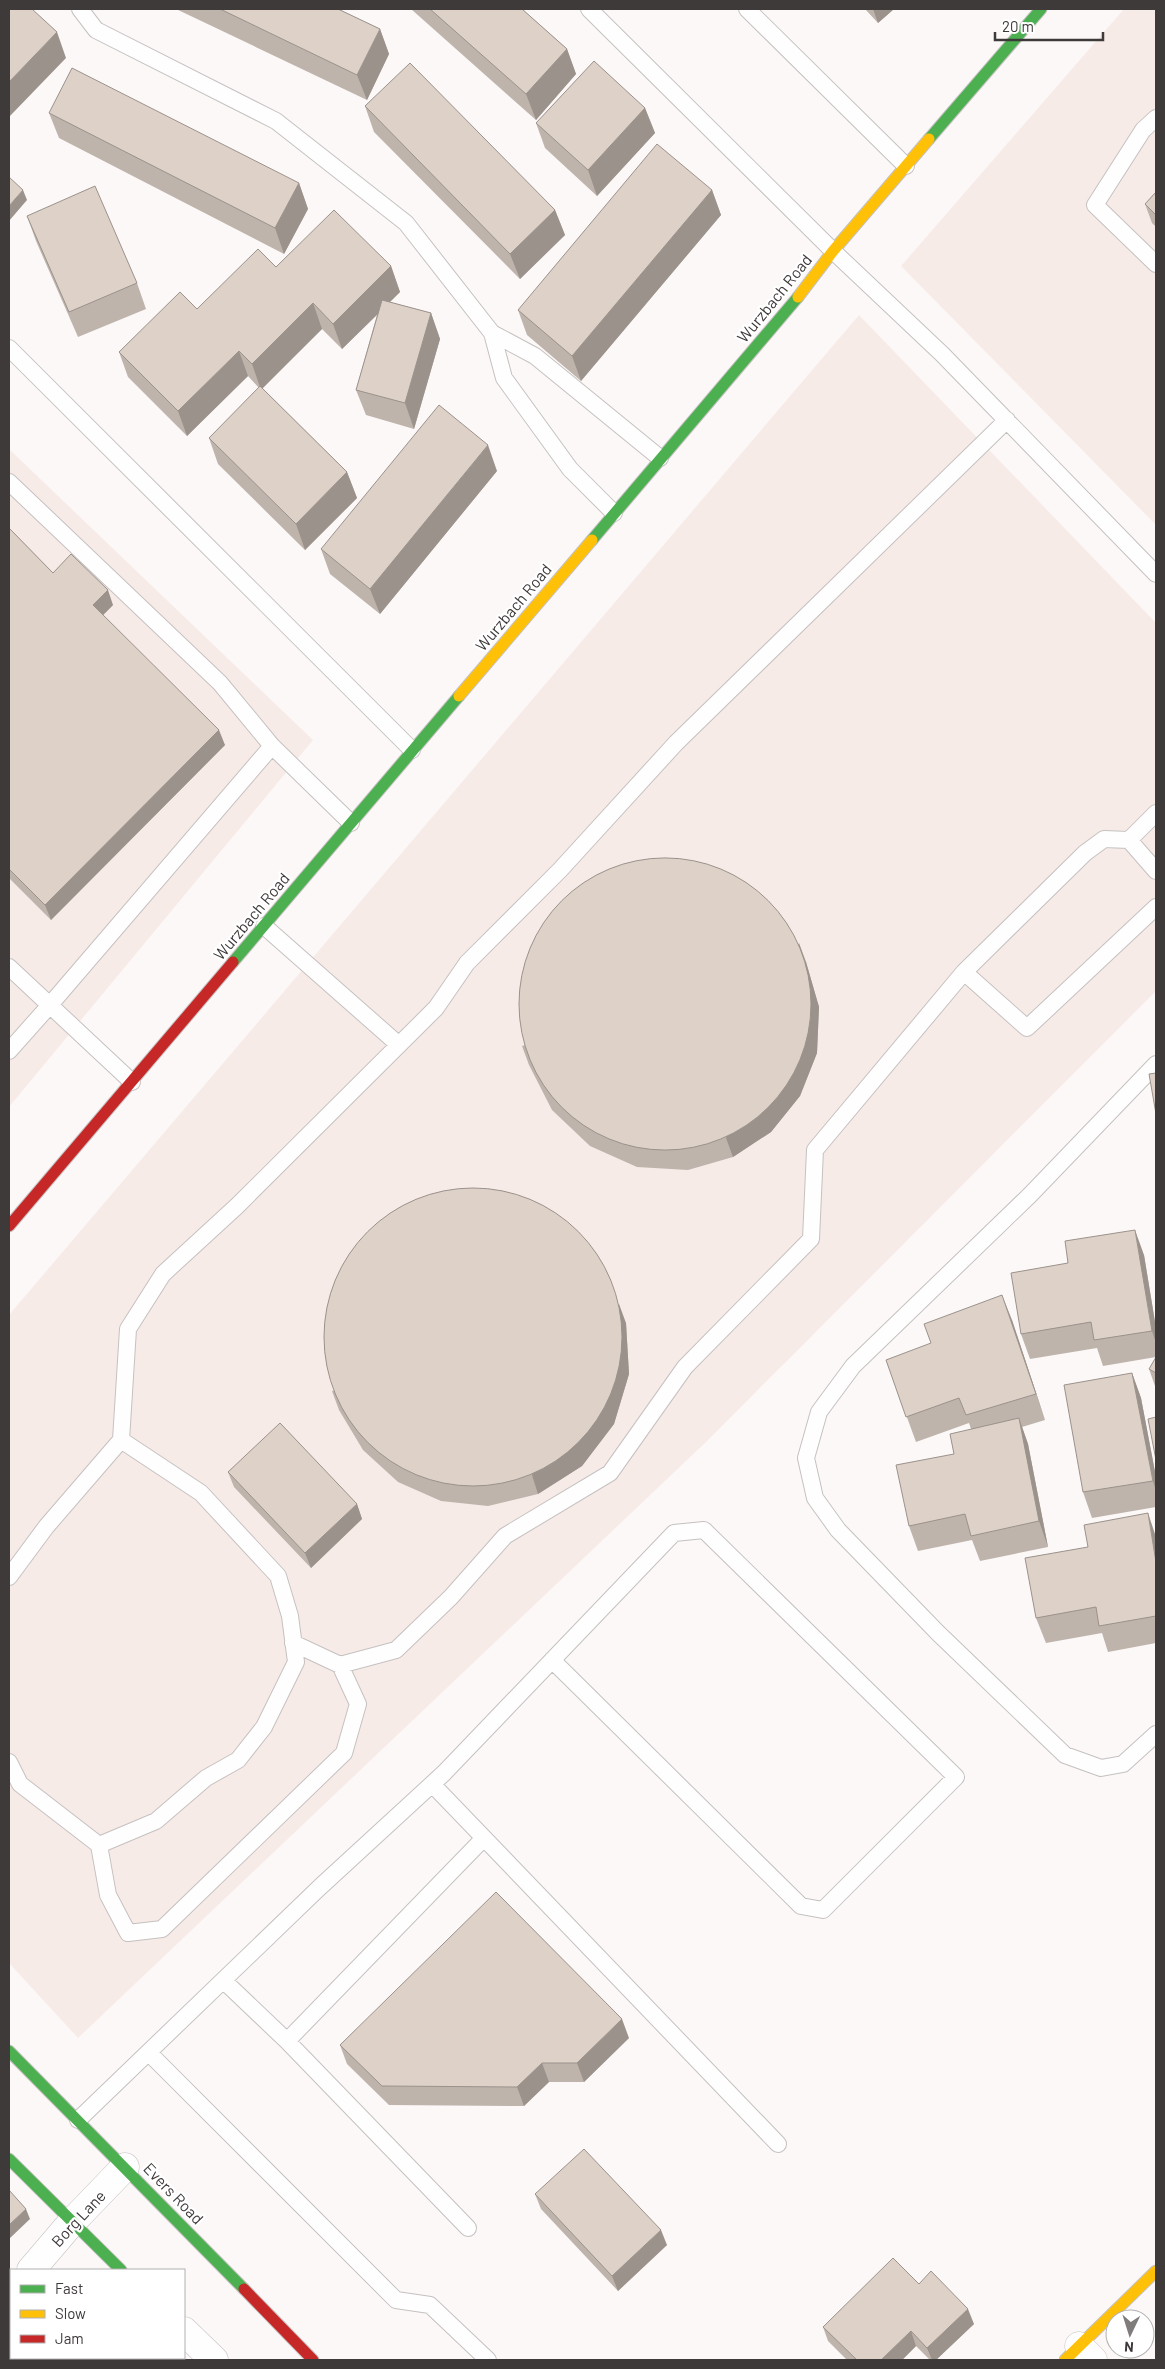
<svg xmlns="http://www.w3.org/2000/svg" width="1165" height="2369" font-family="Barlow,sans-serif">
<rect width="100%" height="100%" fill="#fcf8f8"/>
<path fill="#f7ebe8" d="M 1124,9 L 1156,9 L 1156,525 L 901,266 Z
M 859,315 L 1156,623 L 1156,991 L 705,1443 L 78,2038 L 9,1963 L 9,1315 Z
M 9,449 L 313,740 L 9,1107 Z"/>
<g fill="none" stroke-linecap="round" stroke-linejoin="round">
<defs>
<path id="lane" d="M 80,9 L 96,30 L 276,121 L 406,223 L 492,333 L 535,356 L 660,458
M 589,9 L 833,251 L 942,354 L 1156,574
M 747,9 L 906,166
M 1156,118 L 1143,130 L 1095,205 L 1156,264
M 492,333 L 504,378 L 570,469 L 614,513
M 9,348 L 412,750
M 9,482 L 220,683 L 272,746
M 1156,813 L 1129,840 L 1104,839 L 1085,853 L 964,972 L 1027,1028 L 1156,907
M 1129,840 L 1156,871
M 264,926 L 399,1045
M 9,967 L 132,1082
M 9,1051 L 49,1006 L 272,746 L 351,823
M 1156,1064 L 1030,1195 L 853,1366 L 819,1412 L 806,1458 L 815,1498 L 838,1530 L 938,1633 L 1065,1755 L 1101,1768 L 1123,1764 L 1156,1734
M 9,1577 L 46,1527 L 121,1440 L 128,1329 L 163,1274 L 237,1206 L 436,1008 L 467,963 L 560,870 L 676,743 L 1007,420
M 293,1643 L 340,1665 L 396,1650 L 451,1597 L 505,1536 L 610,1473 L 685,1367 L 811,1239 L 815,1150 L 964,972
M 9,1762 L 20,1784 L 99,1845 L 156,1821 L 206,1778 L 238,1760 L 264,1727 L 296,1662 L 290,1616 L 278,1576 L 201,1493 L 121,1440
M 484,1838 L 778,2144
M 99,1845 L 108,1895 L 128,1933 L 162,1929 L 344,1753 L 358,1704 L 340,1665
M 224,1981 L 287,2041 L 484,1838 L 432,1784
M 287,2041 L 468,2228
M 149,2053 L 396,2300 L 430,2305 L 488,2360
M 78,2120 L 320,1887 L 444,1773 L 674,1533 L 704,1530 L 956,1777 L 823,1910 L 801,1906 L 552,1660"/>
<path id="street" d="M 31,2270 L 72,2222 L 125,2167
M 9,2297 L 11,2294
M 184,2331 L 214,2360
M 1079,2346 L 1093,2360"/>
<path id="fast" d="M 929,139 L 1041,9
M 592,540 L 798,297
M 233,962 L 459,696
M 9,2051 L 244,2289
M 9,2159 L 121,2270"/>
<path id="slow" d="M 798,297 L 833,251 L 929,139
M 459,696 L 592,540
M 1065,2360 L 1156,2271"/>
<path id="jam" d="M 9,1226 L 233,962
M 244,2289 L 313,2360"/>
</defs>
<use href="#lane" stroke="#c5c1c0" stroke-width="18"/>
<use href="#street" stroke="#c5c1c0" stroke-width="29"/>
<use href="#fast" stroke="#c5c1c0" stroke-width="13"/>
<use href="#slow" stroke="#c5c1c0" stroke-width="13"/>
<use href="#jam" stroke="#c5c1c0" stroke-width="13"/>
<use href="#lane" stroke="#fffefe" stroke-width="16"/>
<use href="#street" stroke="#fffefe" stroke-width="28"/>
<use href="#fast" stroke="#4caf50" stroke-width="11"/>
<use href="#slow" stroke="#ffc107" stroke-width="11"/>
<use href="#jam" stroke="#c62828" stroke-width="11"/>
</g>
<path fill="#beb4ac" d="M 176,9 L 338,9 L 380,29 L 389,54 L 367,100 Z
M 411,9 L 522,9 L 567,49 L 576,74 L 536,120 Z
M 865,9 L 894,9 L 878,23 Z
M 365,106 L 555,210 L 565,235 L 520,279 L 374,132 Z
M 645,108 L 655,133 L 597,196 L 545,148 L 536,123 Z
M 49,113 L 299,183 L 308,209 L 284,254 L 59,138 Z
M 712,190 L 721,215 L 581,381 L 527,335 L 518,310 Z
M 1156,192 L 1156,227 L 1152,223 L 1145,204 Z
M 27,216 L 137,283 L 146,309 L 78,337 L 36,241 Z
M 391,266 L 400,292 L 390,302 L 431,313 L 440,339 L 414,429 L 366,415 L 356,390 L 377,315 L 342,349 L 322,329 L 262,388 L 347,472 L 357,498 L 305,550 L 218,464 L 209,438 L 259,388 L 248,376 L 187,436 L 128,377 L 119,352 L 197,309 L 276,267 Z
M 497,471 L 380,614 L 330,574 L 321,549 Z
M 9,528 L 53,573 L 113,605 L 103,615 L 225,745 L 51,920 L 9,878 Z
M 806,962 L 819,1007 L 817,1053 L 800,1096 L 771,1132 L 733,1157 L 688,1170 L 637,1167 L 590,1146 L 552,1110 L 529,1065 L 522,1046 Z
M 1144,1255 L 1156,1328 L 1156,1389 L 1149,1369 L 1156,1357 L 1103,1366 L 1097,1348 L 1030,1359 L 1021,1334 Z
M 1012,1320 L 1045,1420 L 1022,1427 L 1028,1444 L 1048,1547 L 980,1561 L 972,1540 L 918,1551 L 909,1526 L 954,1454 L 971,1429 L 969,1423 L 916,1442 L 886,1360 Z
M 626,1323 L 629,1374 L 614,1424 L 582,1466 L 538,1494 L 488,1506 L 441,1501 L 398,1482 L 363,1450 L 339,1410 L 332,1391 Z
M 1132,1373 L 1141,1398 L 1156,1477 L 1156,1507 L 1092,1518 L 1083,1492 Z
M 228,1472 L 357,1504 L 362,1519 L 311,1568 L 234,1487 Z
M 1156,1537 L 1156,1643 L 1108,1652 L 1102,1633 L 1046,1643 L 1036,1618 L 1088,1547 Z
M 629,2038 L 584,2082 L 549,2082 L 524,2106 L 389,2105 L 347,2064 L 340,2045 Z
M 535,2194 L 667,2245 L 618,2291 L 541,2209 Z
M 919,2284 L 974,2324 L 936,2360 L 930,2360 L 916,2346 L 902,2360 L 847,2360 L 828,2341 L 823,2327 Z"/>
<path fill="#9b928c" d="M 873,9 L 894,9 L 878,23 Z
M 380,29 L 389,54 L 367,100 L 357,75 Z
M 57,32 L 66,58 L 9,117 L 9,82 Z
M 567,49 L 576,74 L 536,120 L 526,94 Z
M 645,108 L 655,133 L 597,196 L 588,170 Z
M 299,183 L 308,209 L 284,254 L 275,228 Z
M 23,190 L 27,200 L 9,221 L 9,206 Z
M 712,190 L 721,215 L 581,381 L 572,356 Z
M 555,210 L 565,235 L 520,279 L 510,254 Z
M 391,266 L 400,292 L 342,349 L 333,324 Z
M 313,303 L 322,329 L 261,390 L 252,364 Z
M 431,313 L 440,339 L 414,429 L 405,403 Z
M 239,351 L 248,376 L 187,436 L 178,411 Z
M 488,445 L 497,471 L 380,614 L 370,589 Z
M 347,472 L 357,498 L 305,550 L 296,524 Z
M 108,590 L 113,605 L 98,620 L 93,605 Z
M 219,730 L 225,745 L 51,920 L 45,905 Z
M 799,943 L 806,962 L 819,1007 L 817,1053 L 800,1096 L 771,1132 L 733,1157 L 726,1138 Z
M 1135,1230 L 1144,1255 L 1156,1328 L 1156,1343 L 1152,1331 Z
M 1002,1295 L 1012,1320 L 1045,1420 L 1036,1394 Z
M 619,1304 L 626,1323 L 629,1374 L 614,1424 L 582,1466 L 538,1494 L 532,1475 Z
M 1132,1373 L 1141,1398 L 1156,1477 L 1156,1491 L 1153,1481 Z
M 1019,1418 L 1028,1444 L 1048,1547 L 1039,1521 Z
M 357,1504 L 362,1519 L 311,1568 L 305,1553 Z
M 1148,1513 L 1156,1537 L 1156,1562 Z
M 622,2019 L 629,2038 L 584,2082 L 577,2063 Z
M 542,2063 L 549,2082 L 524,2106 L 517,2087 Z
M 26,2209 L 30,2219 L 9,2239 L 9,2225 Z
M 661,2230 L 667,2245 L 618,2291 L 612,2276 Z
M 968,2309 L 974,2324 L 936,2360 L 932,2360 L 927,2348 Z
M 911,2331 L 916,2346 L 902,2360 L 881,2360 Z
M 86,2358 L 102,2358 L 99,2360 L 82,2360 Z"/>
<path fill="#ddd1c8" stroke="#9b928c" d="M 9,9 L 32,9 L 57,32 L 9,82 Z
M 220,9 L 338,9 L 380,29 L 357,75 Z
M 430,9 L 522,9 L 567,49 L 526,94 Z
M 594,61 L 645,108 L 588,170 L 536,123 Z
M 410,63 L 555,210 L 510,254 L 365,106 Z
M 72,68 L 299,183 L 275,228 L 49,113 Z
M 657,144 L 712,190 L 572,356 L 518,310 Z
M 9,177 L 23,190 L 9,206 Z
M 95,186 L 137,283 L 69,312 L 27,216 Z
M 1156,192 L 1156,215 L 1145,204 Z
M 334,210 L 391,266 L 333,324 L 313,303 L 252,364 L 239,351 L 178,411 L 119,352 L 180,292 L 197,309 L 258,249 L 276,267 Z
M 382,300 L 431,313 L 405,403 L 356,390 Z
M 260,386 L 347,472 L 296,524 L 209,438 Z
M 439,405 L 488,445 L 370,589 L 321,549 Z
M 9,528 L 53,573 L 71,554 L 108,590 L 93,605 L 219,730 L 45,905 L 9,869 Z
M519 1004a146 146 0 1 1 292 0a146 146 0 1 1-292 0Z
M 1156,1073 L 1156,1114 L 1149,1074 Z
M324 1337a149 149 0 1 1 298 0a149 149 0 1 1-298 0Z
M 1135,1230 L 1152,1331 L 1094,1340 L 1091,1322 L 1021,1334 L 1011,1273 L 1068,1263 L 1065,1241 Z
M 1002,1295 L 1036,1394 L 966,1415 L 959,1398 L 906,1417 L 886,1360 L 931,1343 L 924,1324 Z
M 1156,1357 L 1156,1373 L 1149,1369 Z
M 1132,1373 L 1153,1481 L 1083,1492 L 1064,1385 Z
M 1156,1417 L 1156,1460 L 1148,1419 Z
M 1019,1418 L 1039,1521 L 971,1536 L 965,1514 L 909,1526 L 896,1465 L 954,1454 L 950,1434 Z
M 280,1423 L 357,1504 L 305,1553 L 228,1472 Z
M 1148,1513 L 1156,1562 L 1156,1616 L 1099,1626 L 1096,1607 L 1036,1618 L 1025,1558 L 1088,1547 L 1084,1525 Z
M 496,1892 L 622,2019 L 577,2063 L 542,2063 L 517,2087 L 382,2086 L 340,2045 Z
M 584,2149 L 661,2230 L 612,2276 L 535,2194 Z
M 9,2190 L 26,2209 L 9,2225 Z
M 893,2258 L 919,2284 L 931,2271 L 968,2309 L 927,2348 L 911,2331 L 881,2360 L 857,2360 L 823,2327 Z
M 11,2351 L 11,2357 L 9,2354 Z
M 12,2358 L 86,2358 L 82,2360 L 14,2360 Z"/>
<g text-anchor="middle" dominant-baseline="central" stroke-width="4.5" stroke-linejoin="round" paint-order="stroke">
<g font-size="16" fill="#3e3a39" stroke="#fff">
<text transform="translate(774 298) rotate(-51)">Wurzbach Road</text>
<text transform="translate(513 607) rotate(-50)">Wurzbach Road</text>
<text transform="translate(251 916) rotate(-50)">Wurzbach Road</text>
<text transform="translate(174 2193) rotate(46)">Evers Road</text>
<text transform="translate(78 2218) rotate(-47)">Borg Lane</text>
</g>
</g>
<rect width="1165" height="2369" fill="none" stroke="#3e3a39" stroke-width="20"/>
<rect x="10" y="2269" width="175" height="90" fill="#ffffff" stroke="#b2b0b0"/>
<rect x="20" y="2285" width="25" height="8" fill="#4caf50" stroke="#b2b0b0"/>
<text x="55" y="2294" font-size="15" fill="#3e3a39">Fast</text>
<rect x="20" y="2310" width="25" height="8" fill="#ffc107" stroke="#b2b0b0"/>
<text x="55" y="2319" font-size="15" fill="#3e3a39">Slow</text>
<rect x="20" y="2335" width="25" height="8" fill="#c62828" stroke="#b2b0b0"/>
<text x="55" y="2344" font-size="15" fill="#3e3a39">Jam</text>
<g transform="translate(1130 2334) rotate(184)"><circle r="24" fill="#ffffff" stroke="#b2b0b0"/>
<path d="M0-4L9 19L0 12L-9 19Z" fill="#807c7c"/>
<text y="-8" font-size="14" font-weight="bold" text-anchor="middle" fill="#3e3a39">N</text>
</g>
<path d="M995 32v8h108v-8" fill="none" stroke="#3e3a39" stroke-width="2.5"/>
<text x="1002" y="32" font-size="15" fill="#3e3a39" stroke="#ffffff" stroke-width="4" paint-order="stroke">20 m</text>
</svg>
